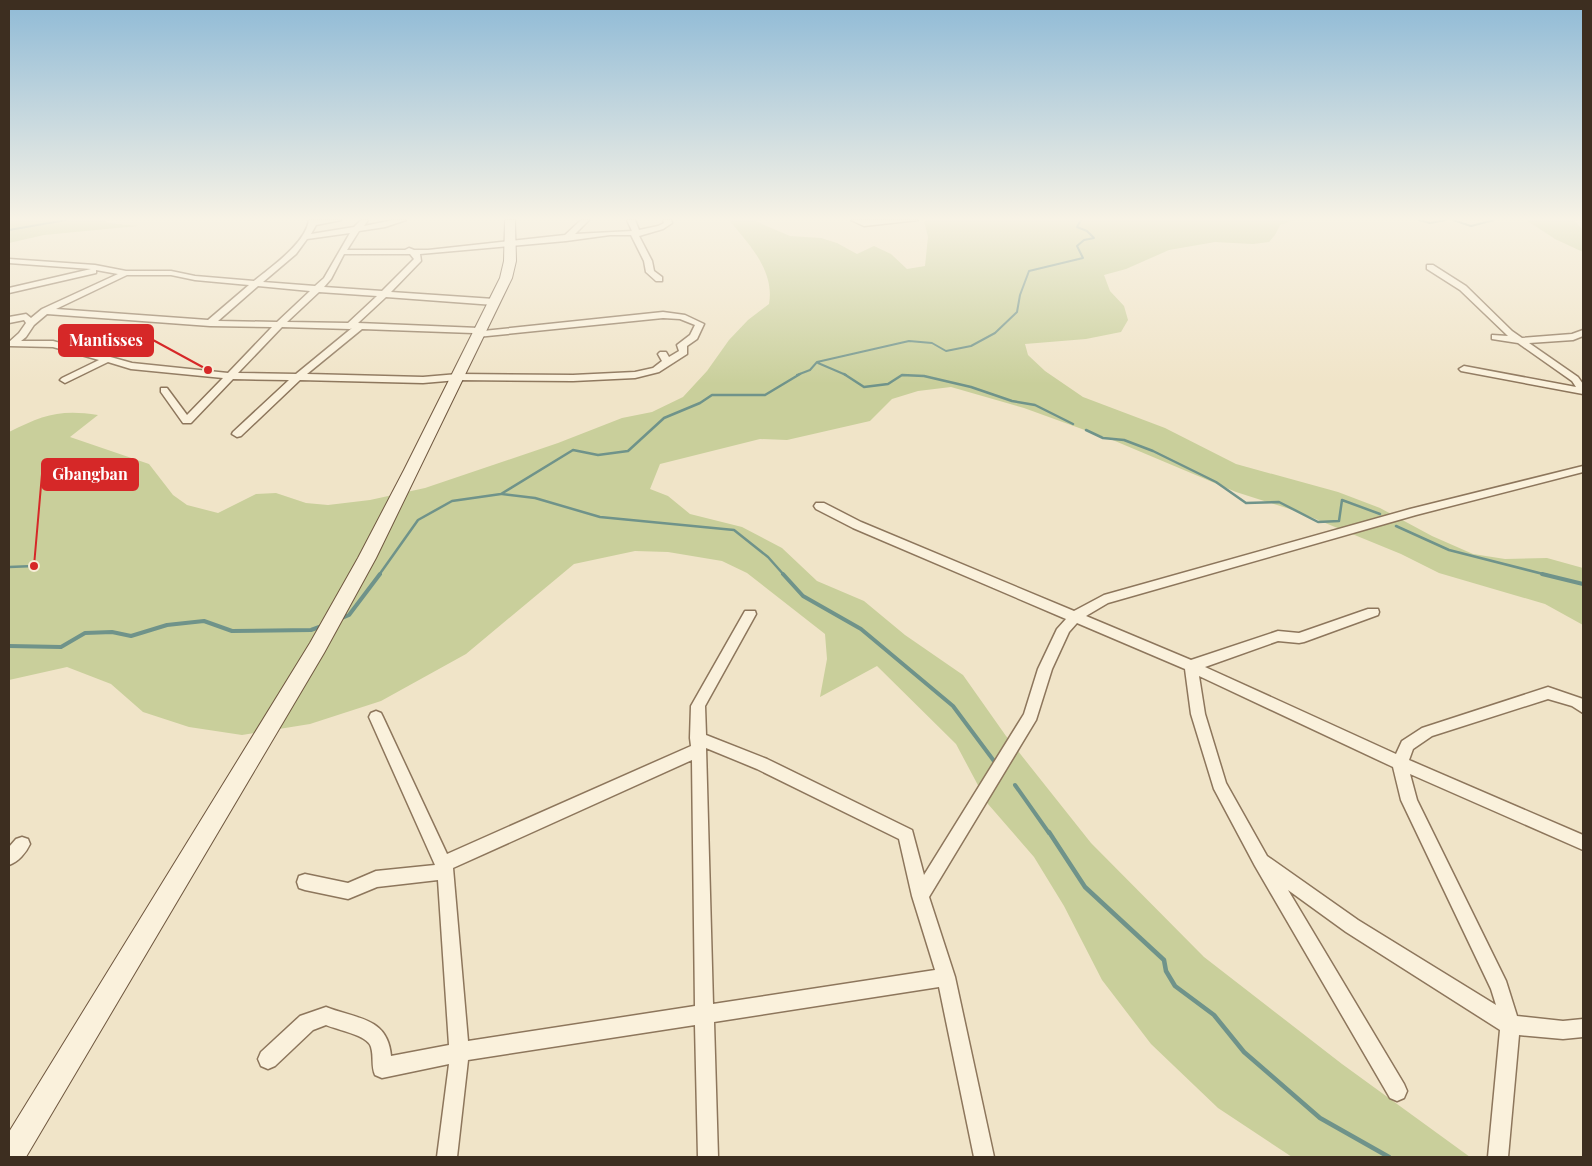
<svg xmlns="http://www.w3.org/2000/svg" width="1592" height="1166" font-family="'Playfair Display',serif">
<rect width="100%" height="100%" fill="#f0e4c8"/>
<path fill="#c9cf9b" d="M 9,220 L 105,220 L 108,223 L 138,226 L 44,235 L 9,243 Z
M 729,220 L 753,220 L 790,236 L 821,238 L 837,243 L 857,254 L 874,246 L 891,254 L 907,269 L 925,266 L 928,237 L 924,221 L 926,220 L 1294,220 L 1280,225 L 1275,235 L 1269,242 L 1253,244 L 1215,242 L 1169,250 L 1126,269 L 1104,275 L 1110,291 L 1124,306 L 1128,320 L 1121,332 L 1086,339 L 1025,344 L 1028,355 L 1045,371 L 1083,397 L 1165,428 L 1236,464 L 1338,492 L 1380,508 L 1432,536 L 1473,554 L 1505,559 L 1547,558 L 1583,568 L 1583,625 L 1545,604 L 1439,573 L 1401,554 L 1296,511 L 1236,492 L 1115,441 L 1024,408 L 951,387 L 918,391 L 892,399 L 870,421 L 787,440 L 760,439 L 660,464 L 650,489 L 668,496 L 690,514 L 742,527 L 782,548 L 817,581 L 864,601 L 905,635 L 963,675 L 1006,736 L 1091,843 L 1204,957 L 1342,1064 L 1470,1157 L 1292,1157 L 1218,1108 L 1151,1044 L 1102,980 L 1064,906 L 1034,857 L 988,804 L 956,744 L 877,666 L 820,697 L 827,659 L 825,634 L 747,573 L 722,561 L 668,552 L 635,551 L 574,564 L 466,654 L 381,701 L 310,724 L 242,735 L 189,727 L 143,712 L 111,684 L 67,667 L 9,680 L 9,432 C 43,415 60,409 98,415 L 70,437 L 149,464 L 173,495 L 187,505 L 218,513 L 256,494 L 276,493 L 306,503 L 328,505 L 370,500 L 425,488 L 558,443 L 622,418 L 652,412 L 683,397 L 707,371 L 729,340 L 748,320 L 769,304 C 775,271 749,244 729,220 Z
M 1526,220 L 1574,220 L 1583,230 L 1583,252 L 1555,239 Z"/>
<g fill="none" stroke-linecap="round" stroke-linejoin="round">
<path stroke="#6f938a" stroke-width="2" d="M 1419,220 L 1430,223 L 1446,220
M 1453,220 L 1471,226 L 1494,220
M 9,230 L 66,220
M 818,363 L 846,375
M 797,375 L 810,370 L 817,362 L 909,341 L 932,343 L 946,351 L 971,346 L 995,333 L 1017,312 L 1020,295 L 1029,271 L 1083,258 L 1077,246 L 1084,240 L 1094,238 L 1087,231 L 1077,227 L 1081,220
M 902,375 L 908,375"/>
<path stroke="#6f938a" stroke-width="2.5" d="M 844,374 L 864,387 L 888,384 L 902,375 L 924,376 L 971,387 L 1012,401 L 1035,405 L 1073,424
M 1086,430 L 1103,438 L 1124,440 L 1153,451 L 1216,482 L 1246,503 L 1279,502 L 1318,522 L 1339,521 L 1342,500 L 1380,514
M 502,494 L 535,498 L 600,517 L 734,530 L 768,557 L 784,575
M 1396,526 L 1449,550 L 1547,575
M 9,567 L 34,566
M 379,575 L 418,520 L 452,501 L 501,494 L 573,450 L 598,455 L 628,451 L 664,418 L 700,403 L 712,395 L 765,395 L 800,374"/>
<path stroke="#6f938a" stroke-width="4" d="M 783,574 L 803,596 L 861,629 L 953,706 L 994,761
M 1542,574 L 1583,584
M 342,618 L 349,615 L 380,574
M 9,646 L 61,647 L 85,633 L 112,632 L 131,636 L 167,625 L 204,621 L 232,631 L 311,630 L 322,626
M 1015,785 L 1049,833"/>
<path stroke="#6f938a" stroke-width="4.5" d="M 1049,832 L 1085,887 L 1164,960 L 1166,971 L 1175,986 L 1214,1015 L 1244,1052 L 1320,1118 L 1389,1157"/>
<defs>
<path id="street" d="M 309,220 L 341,220 L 316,225 L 311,234 L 354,227 L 361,220 L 368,220 L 364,226 L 393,220 L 406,220 L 385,227 L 359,231 L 347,250 L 405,250 L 409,248 L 414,250 L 428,250 L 565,235 L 581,220 L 589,220 L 575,234 L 632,231 L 627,220 L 635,220 L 639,230 L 658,226 L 664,223 L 663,220 L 671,220 L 672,223 L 663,229 L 639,236 L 652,261 L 654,271 L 662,277 L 662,281 L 656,281 L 646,272 L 644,261 L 631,235 L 610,235 L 566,241 L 420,254 L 421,261 L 391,292 L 494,299 L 498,302 L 494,305 L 386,297 L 358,323 L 479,328 L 483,331 L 663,312 L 685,315 L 704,324 L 697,339 L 687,346 L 687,354 L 659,372 L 635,378 L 573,381 L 458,380 L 423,383 L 300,380 L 241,436 L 237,437 L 232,434 L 233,432 L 289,380 L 233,379 L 191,423 L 183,423 L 161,392 L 161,388 L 167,388 L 187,415 L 223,378 L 131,369 L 108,362 L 65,383 L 60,380 L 62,378 L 99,360 L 53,347 L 9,346 L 9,342 L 19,333 L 26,323 L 24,320 L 9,323 L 9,317 L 26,314 L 31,318 L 42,309 L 118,274 L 96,270 L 96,273 L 9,293 L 9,288 L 91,269 L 9,263 L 9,259 L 95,265 L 126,271 L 171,271 L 195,276 L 254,281 C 271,267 306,243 309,220 ZM 350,233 L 324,278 L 315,286 L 263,282 L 296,254 L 307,239 ZM 344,254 L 410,254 L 414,259 L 382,291 L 324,287 L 331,279 ZM 127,275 L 171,275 L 195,280 L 249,285 L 208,320 L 56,309 ZM 258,286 L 310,291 L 277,322 L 218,321 ZM 319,292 L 377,296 L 348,323 L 287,322 ZM 47,314 L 210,326 L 272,327 L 228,373 L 132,363 L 53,341 L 21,341 L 26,337 L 34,325 ZM 663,318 L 680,319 L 695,325 L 690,335 L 677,345 L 679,351 L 669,357 L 666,352 L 660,352 L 658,354 L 662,361 L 653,368 L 635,372 L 573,375 L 458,374 L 423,377 L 307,374 L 362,329 L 473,333 L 477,337 ZM 282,327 L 350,329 L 352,328 L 296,374 L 238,373 Z
M 851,220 L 918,220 L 864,226 Z
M 1427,265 L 1433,265 L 1466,286 L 1512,331 L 1522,338 L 1572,334 L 1583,330 L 1583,336 L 1573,340 L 1529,343 L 1578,377 L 1583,384 L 1583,394 L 1461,371 L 1459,369 L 1464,366 L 1576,387 L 1572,381 L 1518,343 L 1492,339 L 1492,335 L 1508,336 L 1460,290 L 1427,269 Z
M 1583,466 L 1583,472 L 1416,515 L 1108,603 L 1086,616 L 1191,660 L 1278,631 L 1299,633 L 1368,609 L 1378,609 L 1379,612 L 1378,615 L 1304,642 L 1299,643 L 1278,641 L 1205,667 L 1396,754 L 1402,741 L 1422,728 L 1548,687 L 1583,699 L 1583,713 L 1572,706 L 1548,699 L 1432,736 L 1413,749 L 1409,760 L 1583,835 L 1583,850 L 1410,774 L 1417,800 L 1506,981 L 1517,1016 L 1563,1021 L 1583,1019 L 1583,1037 L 1563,1039 L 1519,1035 L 1508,1157 L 1488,1157 L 1500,1030 L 1346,932 L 1288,890 L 1404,1084 L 1407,1091 L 1404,1098 L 1397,1101 L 1390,1098 L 1255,866 L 1214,789 L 1191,714 L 1185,669 L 1077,623 L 1069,632 L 1052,669 L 1036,720 L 929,897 L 955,977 L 994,1157 L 974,1157 L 939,987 L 714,1022 L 718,1157 L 698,1157 L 695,1025 L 468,1060 L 457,1157 L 437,1157 L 449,1064 L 382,1078 L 375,1075 C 371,1066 374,1057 371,1047 C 368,1035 337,1030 326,1025 L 313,1030 L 275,1066 L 268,1069 L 261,1066 L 258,1059 L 261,1052 L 300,1016 L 326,1007 C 356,1019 388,1017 391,1056 L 449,1045 L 438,880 L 377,887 L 348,899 L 305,890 L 299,888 L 297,882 L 299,876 L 305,874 L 348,883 L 376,871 L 435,865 L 369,717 L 371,713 L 376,711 L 381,713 L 383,717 L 447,854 L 691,746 L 690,738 L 691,706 L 745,611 L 755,611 L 756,614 L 705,706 L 706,735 L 767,759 L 912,830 L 924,875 L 1024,714 L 1038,669 L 1057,629 L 1066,619 L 853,528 L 816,509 L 814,506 L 816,503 L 824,503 L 861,522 L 1074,611 L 1104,595 L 1410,509 ZM 1199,676 L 1393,767 L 1401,800 L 1491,989 L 1496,1005 L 1358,920 L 1267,856 L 1226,783 L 1205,714 ZM 706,748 L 757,769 L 899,839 L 912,896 L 935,970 L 713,1004 ZM 692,760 L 695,1006 L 468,1041 L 453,868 Z
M 22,837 L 28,839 L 30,844 C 26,853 18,862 9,865 L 9,847 L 16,839 Z"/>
<path id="secondary" d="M 505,220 L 515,220 L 516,261 L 512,278 L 376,558 L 324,653 L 26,1157 L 9,1157 L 9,1132 L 310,643 L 358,558 L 404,470 L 500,278 L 504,261 Z"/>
</defs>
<use href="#street" stroke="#8d765c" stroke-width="3"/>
<use href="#secondary" stroke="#6f573f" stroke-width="2"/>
<use href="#street" fill="#faf1dc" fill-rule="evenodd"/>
<use href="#secondary" fill="#faf1dc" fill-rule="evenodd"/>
</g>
<linearGradient id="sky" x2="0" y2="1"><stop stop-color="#8fbad6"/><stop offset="0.57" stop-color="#f8f3e6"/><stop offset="1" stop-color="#f8f3e6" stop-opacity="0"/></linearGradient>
<rect width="1592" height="384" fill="url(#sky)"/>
<path fill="none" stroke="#d62828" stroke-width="2" d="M208 370L153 340M34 566L42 474"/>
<g fill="#d62828" stroke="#f7eed8" stroke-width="2">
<circle cx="208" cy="370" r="5"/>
<circle cx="34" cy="566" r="5"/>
</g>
<g fill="#d62828" stroke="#d62828" stroke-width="2">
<rect x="59" y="325" width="94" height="31" rx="5"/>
<rect x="42" y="459" width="96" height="31" rx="5"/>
</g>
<g font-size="16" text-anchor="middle" font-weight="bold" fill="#fff">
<text x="106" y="346">Mantisses</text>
<text x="90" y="480">Gbangban</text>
</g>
<rect width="1592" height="1166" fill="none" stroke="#3d2e20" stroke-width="20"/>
</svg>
